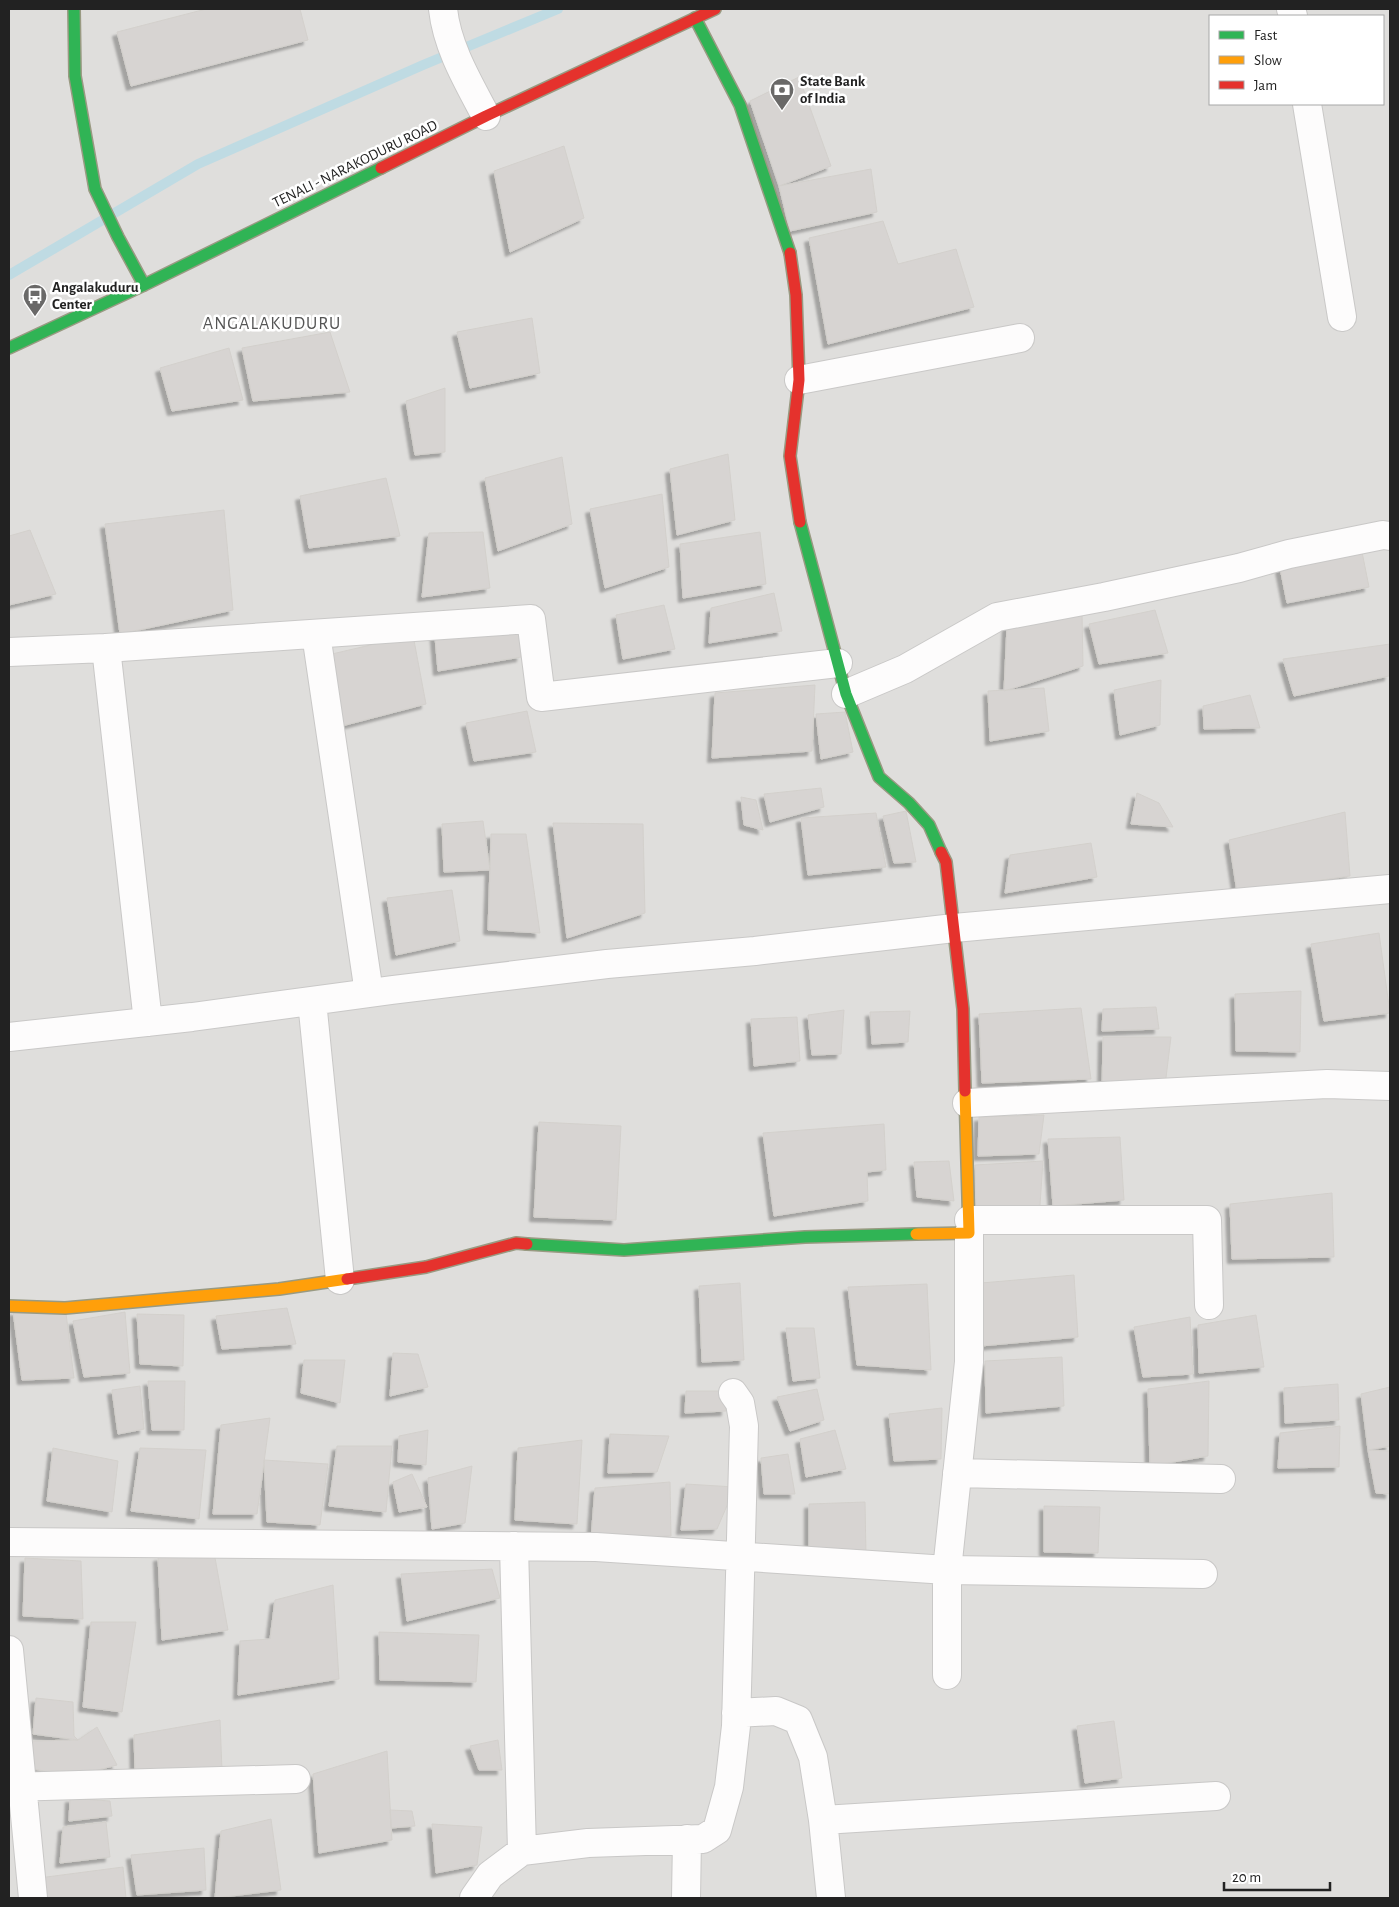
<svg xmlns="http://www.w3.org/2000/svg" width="1399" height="1907" font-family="'Alegreya Sans',sans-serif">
<defs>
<filter id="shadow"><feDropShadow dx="-4.5" dy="4.5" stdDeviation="1" flood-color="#0004"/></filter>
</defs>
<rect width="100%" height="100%" fill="#f0eeeb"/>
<path fill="#dfdedc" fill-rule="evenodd" d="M 9,9 L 1390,9 L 1390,1898 L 9,1898 ZM 1210,16 L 1383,16 L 1383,104 L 1210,104 Z"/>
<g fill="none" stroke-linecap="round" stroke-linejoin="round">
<path stroke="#bfdbe3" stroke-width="10" d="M 9,275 L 198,164 L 423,65 L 558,9"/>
</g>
<path fill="#d7d4d2" stroke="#d3d0cc" filter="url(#shadow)" d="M 206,9 L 300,9 L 308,40 L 131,86 L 117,32 Z
M 799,77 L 831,166 L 779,186 L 750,101 Z
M 564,146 L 584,218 L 510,252 L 494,171 Z
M 871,169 L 877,212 L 790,231 L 779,186 Z
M 883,221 L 898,264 L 956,249 L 974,307 L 828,344 L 809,238 Z
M 532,318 L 540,373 L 470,388 L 457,332 Z
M 330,332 L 350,392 L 253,401 L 242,348 Z
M 229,348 L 243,400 L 172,411 L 160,368 Z
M 445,388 L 445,452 L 415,455 L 406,401 Z
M 728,454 L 735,520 L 677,535 L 670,469 Z
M 562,457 L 572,524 L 498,551 L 485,478 Z
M 386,478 L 400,536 L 309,548 L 300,496 Z
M 662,494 L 669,567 L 605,588 L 590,509 Z
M 224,510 L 233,610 L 120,634 L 105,524 Z
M 30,530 L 56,594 L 9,605 L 9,536 Z
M 483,532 L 490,588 L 422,597 L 429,533 Z
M 760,532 L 766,584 L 683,598 L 680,544 Z
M 1360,542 L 1369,587 L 1287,603 L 1278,558 Z
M 774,593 L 782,631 L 709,643 L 711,608 Z
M 664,605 L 675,649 L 623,659 L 616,615 Z
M 1155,610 L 1168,653 L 1099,664 L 1089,624 Z
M 1082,611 L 1083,666 L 1004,691 L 1007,626 Z
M 434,626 L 521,626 L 521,657 L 438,671 Z
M 413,635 L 426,704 L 338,727 L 332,654 Z
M 1390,644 L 1389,676 L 1294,696 L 1283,659 Z
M 1161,680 L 1160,725 L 1120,735 L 1114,690 Z
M 815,685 L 812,751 L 712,758 L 715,693 Z
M 1044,688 L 1049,731 L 990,741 L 988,691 Z
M 1250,695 L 1260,728 L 1204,729 L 1203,706 Z
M 527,711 L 536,752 L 474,761 L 466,723 Z
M 845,712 L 853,752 L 821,759 L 816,714 Z
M 821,788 L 824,807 L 770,822 L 764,794 Z
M 1137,793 L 1159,803 L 1173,827 L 1131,824 Z
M 741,797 L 756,800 L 763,830 L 744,825 Z
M 906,811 L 916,862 L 894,863 L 883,816 Z
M 1345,812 L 1350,876 L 1237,892 L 1229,840 Z
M 876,813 L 886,867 L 808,875 L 801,818 Z
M 483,821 L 490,870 L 444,872 L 442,824 Z
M 553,823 L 643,824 L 645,913 L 567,938 Z
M 491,834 L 526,834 L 540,933 L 488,930 Z
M 1091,843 L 1097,877 L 1005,893 L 1010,855 Z
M 452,890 L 460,941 L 396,955 L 387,898 Z
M 1379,933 L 1390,1013 L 1324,1021 L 1311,944 Z
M 1301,991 L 1300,1052 L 1236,1051 L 1235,994 Z
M 1156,1007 L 1159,1029 L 1102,1031 L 1103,1009 Z
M 1081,1008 L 1091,1079 L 982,1083 L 979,1014 Z
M 844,1010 L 841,1054 L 812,1055 L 808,1015 Z
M 910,1011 L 908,1042 L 872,1044 L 870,1012 Z
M 797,1017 L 800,1061 L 754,1066 L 751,1019 Z
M 1103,1037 L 1171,1037 L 1165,1086 L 1102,1091 Z
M 1044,1115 L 1039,1154 L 978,1156 L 979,1117 Z
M 539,1122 L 621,1126 L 616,1220 L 534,1217 Z
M 884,1124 L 886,1170 L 867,1172 L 868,1201 L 774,1216 L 763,1133 Z
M 1120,1137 L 1124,1200 L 1053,1206 L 1048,1139 Z
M 949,1161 L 954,1201 L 917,1197 L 914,1162 Z
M 1043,1161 L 1040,1205 L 976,1220 L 975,1165 Z
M 1332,1193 L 1334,1257 L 1232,1259 L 1230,1204 Z
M 1074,1275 L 1078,1337 L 981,1346 L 981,1283 Z
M 740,1283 L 744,1360 L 702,1362 L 699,1286 Z
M 927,1284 L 931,1370 L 857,1365 L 848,1287 Z
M 287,1308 L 296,1344 L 222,1349 L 216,1316 Z
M 13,1311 L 66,1313 L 74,1378 L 22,1380 Z
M 125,1312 L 130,1373 L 84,1377 L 73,1321 Z
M 137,1314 L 184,1315 L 183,1366 L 140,1364 Z
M 1256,1315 L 1264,1367 L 1199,1373 L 1198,1325 Z
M 1190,1317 L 1193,1374 L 1143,1377 L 1134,1327 Z
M 786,1328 L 814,1328 L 820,1378 L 793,1381 Z
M 393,1353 L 418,1354 L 428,1387 L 390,1396 Z
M 1062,1357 L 1064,1406 L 986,1413 L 985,1361 Z
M 304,1360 L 345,1360 L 340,1403 L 301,1393 Z
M 148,1381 L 185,1381 L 184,1430 L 152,1430 Z
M 1209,1381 L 1208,1456 L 1150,1466 L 1148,1389 Z
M 1338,1384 L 1339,1420 L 1285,1423 L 1284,1388 Z
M 140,1386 L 144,1429 L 118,1434 L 112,1390 Z
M 1390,1387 L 1390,1446 L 1368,1450 L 1361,1394 Z
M 817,1389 L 824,1420 L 790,1431 L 777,1397 Z
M 686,1391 L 724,1391 L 726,1411 L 685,1413 Z
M 942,1408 L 941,1459 L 894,1461 L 889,1414 Z
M 270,1418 L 257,1514 L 213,1514 L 221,1425 Z
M 1340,1426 L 1339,1467 L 1278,1468 L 1280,1433 Z
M 428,1430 L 426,1465 L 398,1462 L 399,1436 Z
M 835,1430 L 846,1469 L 806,1477 L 800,1439 Z
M 610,1434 L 669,1436 L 657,1472 L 608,1473 Z
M 582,1440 L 577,1524 L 515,1520 L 518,1448 Z
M 337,1446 L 392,1446 L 386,1512 L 329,1506 Z
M 53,1448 L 118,1461 L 112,1512 L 47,1501 Z
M 140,1448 L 206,1450 L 199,1519 L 131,1511 Z
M 1368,1450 L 1390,1451 L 1390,1494 L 1376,1493 Z
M 788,1454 L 795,1494 L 764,1494 L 761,1458 Z
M 264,1460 L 328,1464 L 320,1525 L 267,1522 Z
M 472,1466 L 465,1523 L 432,1529 L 428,1478 Z
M 412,1474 L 427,1507 L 399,1512 L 393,1482 Z
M 670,1482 L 671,1536 L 591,1539 L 595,1488 Z
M 686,1484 L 735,1487 L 717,1529 L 681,1530 Z
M 865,1502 L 866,1554 L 809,1550 L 809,1504 Z
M 1044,1506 L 1100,1507 L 1098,1553 L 1044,1552 Z
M 214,1552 L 228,1630 L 162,1640 L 158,1557 Z
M 25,1558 L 81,1561 L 83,1619 L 23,1616 Z
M 492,1569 L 500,1598 L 407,1621 L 401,1574 Z
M 333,1585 L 339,1679 L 238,1695 L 240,1641 L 270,1639 L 275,1600 Z
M 91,1622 L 136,1622 L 122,1712 L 83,1707 Z
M 379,1632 L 479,1635 L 476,1682 L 380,1680 Z
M 36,1698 L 73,1702 L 74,1736 L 78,1740 L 33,1734 Z
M 220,1720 L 222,1770 L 135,1772 L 134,1735 Z
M 1114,1721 L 1122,1778 L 1085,1783 L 1077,1726 Z
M 97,1727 L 117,1765 L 71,1777 L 29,1768 L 31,1741 L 78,1740 Z
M 498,1740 L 502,1770 L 479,1770 L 470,1746 Z
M 387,1751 L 392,1840 L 319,1853 L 313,1774 Z
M 70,1798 L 110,1801 L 112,1816 L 69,1821 Z
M 390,1810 L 412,1811 L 415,1826 L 391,1828 Z
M 271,1819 L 281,1890 L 215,1898 L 221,1831 Z
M 106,1822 L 110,1857 L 60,1863 L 63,1827 Z
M 432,1824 L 482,1827 L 477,1865 L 436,1873 Z
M 204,1848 L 206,1890 L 137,1895 L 131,1855 Z
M 123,1867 L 126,1898 L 35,1898 L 31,1879 Z"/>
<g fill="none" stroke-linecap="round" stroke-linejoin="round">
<defs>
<path id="street" d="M 443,9 C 447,47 468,82 486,116
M 1291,9 L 1293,16
M 1307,104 L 1342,317
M 799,380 L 1020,338
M 316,634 L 369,993
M 106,648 L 148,1022
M 9,652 L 106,648 L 531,619 L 541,697 L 838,663
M 846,694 L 905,669 L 997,617 L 1104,597 L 1239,568 L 1289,554 L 1383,535 L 1390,536
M 312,1001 L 340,1280
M 9,1037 L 192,1017 L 392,990 L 607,964 L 755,951 L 954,928 L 1390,889
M 967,1103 L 1327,1084 L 1390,1086
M 969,1220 L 1207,1220 L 1209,1305
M 957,1473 L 1221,1479
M 9,1542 L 596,1547 L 947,1570 L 969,1362 L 969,1233
M 514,1546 L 522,1851
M 9,1650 L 33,1898
M 947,1675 L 947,1570 L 1203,1574
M 736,1713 L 776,1711 L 798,1720 L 813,1757 L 823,1820 L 831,1898
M 9,1787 L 296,1779
M 823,1820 L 1216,1796
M 474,1898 L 490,1875 L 522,1851 L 588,1843 L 703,1839 L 717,1830 L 729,1787 L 736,1726 L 744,1426 L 740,1403 L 733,1393
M 686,1898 L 687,1839"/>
<path id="fast" d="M 74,9 L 75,76 L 95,189 L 118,237 L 144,285
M 695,18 L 740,105 L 790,253
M 9,348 L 144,285 L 381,168
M 800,522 L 846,694 L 879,777 L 909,803 L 929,825 L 941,852
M 527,1244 L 624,1250 L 805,1237 L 916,1234"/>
<path id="slow" d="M 916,1234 L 969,1233 L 965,1091
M 9,1306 L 65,1308 L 279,1289 L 347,1279"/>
<path id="jam" d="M 381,168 L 486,116 L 715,9
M 790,253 L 796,295 L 799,380 L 790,456 L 800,522
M 941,852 L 946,862 L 963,1009 L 965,1091
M 347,1279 L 426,1267 L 516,1243 L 527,1244"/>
</defs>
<use href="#street" stroke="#c9c8c7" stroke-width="30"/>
<use href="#fast" stroke="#999a82" stroke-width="14"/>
<use href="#slow" stroke="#999a82" stroke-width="14"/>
<use href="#jam" stroke="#999a82" stroke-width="14"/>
<use href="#street" stroke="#fdfcfc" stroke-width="28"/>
<use href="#fast" stroke="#30b455" stroke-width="11"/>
<use href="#slow" stroke="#ff9f0a" stroke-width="11"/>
<use href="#jam" stroke="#e5322d" stroke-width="11"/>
</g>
<defs>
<symbol id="bank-pin" viewBox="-11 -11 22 30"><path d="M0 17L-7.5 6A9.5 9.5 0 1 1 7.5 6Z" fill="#6a6968" stroke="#fff"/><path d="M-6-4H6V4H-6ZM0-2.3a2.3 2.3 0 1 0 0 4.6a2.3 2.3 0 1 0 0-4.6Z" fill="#fff"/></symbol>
<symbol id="bus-pin" viewBox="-11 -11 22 30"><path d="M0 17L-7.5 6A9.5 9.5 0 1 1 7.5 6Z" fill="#6a6968" stroke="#fff"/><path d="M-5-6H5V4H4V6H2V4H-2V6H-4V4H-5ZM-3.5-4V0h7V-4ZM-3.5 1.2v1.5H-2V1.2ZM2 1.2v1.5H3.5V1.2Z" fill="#fff"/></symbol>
</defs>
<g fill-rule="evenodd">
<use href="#bank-pin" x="768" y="76" width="28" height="38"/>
<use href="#bus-pin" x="21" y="282" width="28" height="38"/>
</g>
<g text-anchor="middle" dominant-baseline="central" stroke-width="5" stroke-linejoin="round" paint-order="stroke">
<g font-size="15" font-weight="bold" fill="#222" stroke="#fff" text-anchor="start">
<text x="800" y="81">State Bank<tspan x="800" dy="17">of India</tspan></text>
<text x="52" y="287">Angalakuduru<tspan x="52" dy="17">Center</tspan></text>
</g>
<g font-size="15" fill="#222" stroke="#fff">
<text transform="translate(355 164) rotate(-26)">TENALI - NARAKODURU ROAD</text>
</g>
<g font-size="18" letter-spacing="1" fill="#555" stroke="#fff">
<text x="272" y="324">ANGALAKUDURU</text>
</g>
</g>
<rect width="1399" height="1907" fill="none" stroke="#222222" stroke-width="20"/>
<rect x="1209" y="15" width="175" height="90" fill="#ffffff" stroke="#a7a7a7"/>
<rect x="1219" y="31" width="25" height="8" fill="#30b455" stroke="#a7a7a7"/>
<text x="1254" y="40" font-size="15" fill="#222222">Fast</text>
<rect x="1219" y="56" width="25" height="8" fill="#ff9f0a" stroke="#a7a7a7"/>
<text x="1254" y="65" font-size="15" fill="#222222">Slow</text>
<rect x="1219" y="81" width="25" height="8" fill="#e5322d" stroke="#a7a7a7"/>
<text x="1254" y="90" font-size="15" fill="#222222">Jam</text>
<path d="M1224 1882v8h106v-8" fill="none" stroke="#222222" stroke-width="2.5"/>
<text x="1232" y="1882" font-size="15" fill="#222222" stroke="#ffffff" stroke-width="4" paint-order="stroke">20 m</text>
</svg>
